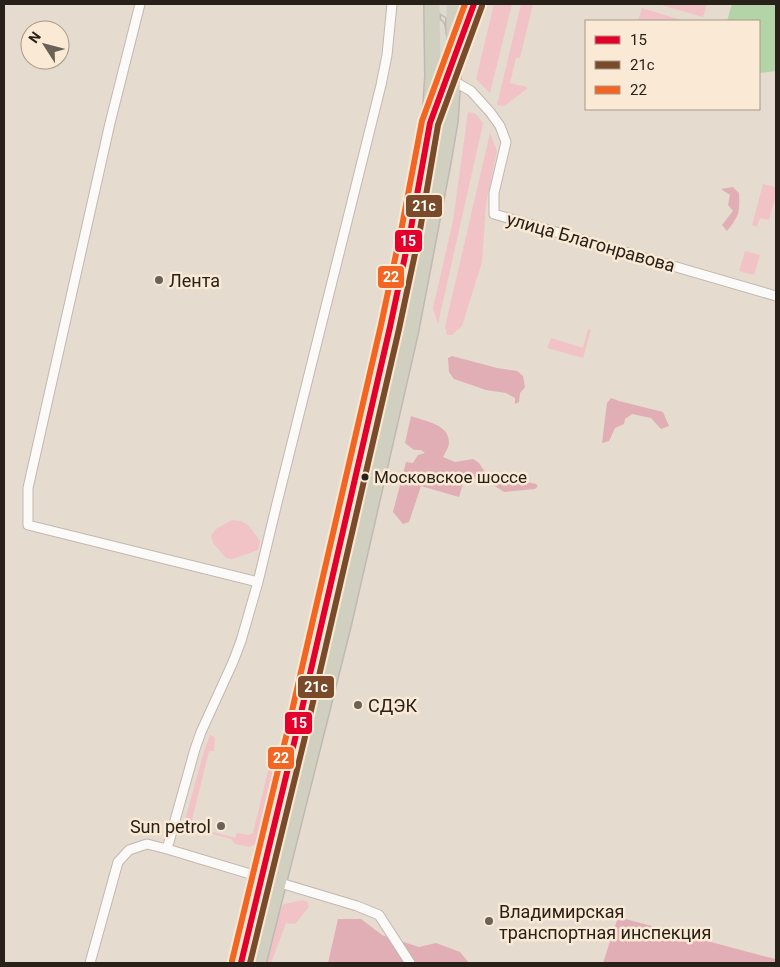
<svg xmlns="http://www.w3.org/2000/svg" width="780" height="967" font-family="Roboto,sans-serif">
<rect width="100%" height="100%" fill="#e5dbcf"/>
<path fill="#f1c3c7" d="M 494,4 L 512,4 L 490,93 L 476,79 Z
M 521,4 L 533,4 L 520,58 L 516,58 L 510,83 L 527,87 L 527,89 L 504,106 L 497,105 Z
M 658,4 L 707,4 L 703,17 Z
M 642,8 L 684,21 L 638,21 Z
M 468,112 L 476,114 L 483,123 L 482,128 L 438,324 L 433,308 L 453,221 Z
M 490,133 L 497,151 L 486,204 L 482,262 L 462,326 L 452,335 L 447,335 L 445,327 Z
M 763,184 L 776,187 L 776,195 L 769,220 L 760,218 L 757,227 L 752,225 Z
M 745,251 L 760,255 L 754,275 L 739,271 Z
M 588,329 L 591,330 L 583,358 L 547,348 L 551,338 L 583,348 Z
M 232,520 L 241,521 L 248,525 L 260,541 L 258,550 L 232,559 L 226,558 L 213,543 L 211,536 L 216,529 Z
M 210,735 L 215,737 L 214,751 L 209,751 L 189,832 L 185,834 L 182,831 L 204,751 Z
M 275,763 L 278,765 L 260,840 L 256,844 L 249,847 L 235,844 L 231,839 L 213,834 L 213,832 L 235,838 L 237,833 L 249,835 L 253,833 L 269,767 L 272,764 Z
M 303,900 L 308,902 L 309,907 L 295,924 L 286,923 L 271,963 L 265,963 L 278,911 L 284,904 Z"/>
<path fill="#e0aeb4" d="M 733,187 L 739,193 C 740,212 739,216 727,231 L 722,225 L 733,211 L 728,205 L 730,195 L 721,189 Z
M 452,356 L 497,368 L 517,371 L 523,376 L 525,387 L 520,393 L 519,402 L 515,404 L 515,398 L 506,393 L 486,390 L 454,379 L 449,372 L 448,358 Z
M 611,398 L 619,401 L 663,412 L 669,426 L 661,429 L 651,418 L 632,414 L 625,419 L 624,424 L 615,428 L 609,441 L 602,443 L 607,403 Z
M 411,416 C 424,421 449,424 449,442 C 449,447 445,453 443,457 L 455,462 L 473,459 L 479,463 L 485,472 L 536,484 L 538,486 L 535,489 L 504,492 L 492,484 L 465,476 L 459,497 L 421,486 L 409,522 L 403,524 L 393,512 L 406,462 L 413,463 L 418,455 L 425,453 L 421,450 L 414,450 L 405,443 Z
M 618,917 L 763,956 L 776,959 L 776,963 L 603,963 Z
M 338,919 L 361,919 L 382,935 L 419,947 L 436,943 L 460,952 L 469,963 L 328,963 Z"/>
<path fill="#b3d4a6" d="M 732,4 L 776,4 L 776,71 L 759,73 L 759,21 L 727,21 Z"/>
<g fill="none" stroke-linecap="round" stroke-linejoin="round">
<defs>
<path id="minor" d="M 140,4 L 110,123 L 28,488 L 28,525 L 258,582
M 457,83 L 471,91 L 490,112 L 500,126 L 506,142 L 494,193 L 494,214 L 776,296
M 167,849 L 195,749 L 201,732 L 233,662 L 241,641 L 258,582 L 277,503 L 381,85 L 387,55 L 392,4
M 90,963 L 118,862 L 129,850 L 147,844 L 167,849 L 357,906 L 379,915 L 410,963"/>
<path id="primary" d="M 441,4 C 447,10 455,15 464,12
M 437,27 L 442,62 L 447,78
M 432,115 L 472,11"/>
<path id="trunk" d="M 241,963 L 295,739 L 354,486 L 390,327 L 411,228 L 430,123 L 433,76 L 432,4
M 258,963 L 343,625 L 410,333 L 443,161 L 450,120 L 454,57 L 454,4"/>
</defs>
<use href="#minor" stroke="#c0b8af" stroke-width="11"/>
<use href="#primary" stroke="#beb9b3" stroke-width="18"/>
<use href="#trunk" stroke="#beb9b3" stroke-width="18"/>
<use href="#minor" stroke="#fbfaf8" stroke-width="9"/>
<use href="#primary" stroke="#dcdace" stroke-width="15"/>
<use href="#trunk" stroke="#d1d0c0" stroke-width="15"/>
<defs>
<path id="bus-1" d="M 241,963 L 295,739 L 390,327 L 411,228 L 430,123 L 474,4"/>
<path id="bus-2" d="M 250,963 L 304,741 L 399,329 L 420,230 L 438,125 L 482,6"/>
<path id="bus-3" d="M 232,961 L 286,737 L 381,325 L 402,226 L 422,121 L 465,4"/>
</defs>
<use href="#bus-1" stroke="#fae9d4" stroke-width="10"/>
<use href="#bus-2" stroke="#fae9d4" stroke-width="10"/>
<use href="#bus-3" stroke="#fae9d4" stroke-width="10"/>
<use href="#bus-1" stroke="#e4002b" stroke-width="6"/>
<use href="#bus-2" stroke="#7a4b2a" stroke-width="6"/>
<use href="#bus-3" stroke="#f26522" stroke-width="6"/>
</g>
<g fill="#6a6259" stroke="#fae9d4" stroke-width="2">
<circle cx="159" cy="280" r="5"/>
<circle cx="358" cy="705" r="5"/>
<circle cx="221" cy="826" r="5"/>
<circle cx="489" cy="921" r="5"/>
</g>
<circle fill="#272119" stroke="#fae9d4" stroke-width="2" cx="365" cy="477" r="4.5"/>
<g text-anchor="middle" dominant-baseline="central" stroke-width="5" stroke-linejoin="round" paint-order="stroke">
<g font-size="17" fill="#272119" stroke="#fae9d4" text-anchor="start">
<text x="374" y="477">Московское шоссе</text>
</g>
<g font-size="18" fill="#272119" stroke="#fae9d4">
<text transform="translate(591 242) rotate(16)">улица Благонравова</text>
</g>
<g font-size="18" fill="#272119" stroke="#fae9d4" text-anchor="start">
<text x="169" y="280">Лента</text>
<text x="368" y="705">СДЭК</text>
<text x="211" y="826" text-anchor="end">Sun petrol</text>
<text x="499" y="911">Владимирская<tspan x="499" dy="21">транспортная инспекция</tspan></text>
</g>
</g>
<g stroke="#fae9d4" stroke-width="2">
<rect x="405" y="194" width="38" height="24" rx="5" fill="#7a4b2a"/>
<rect x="394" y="229" width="29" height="24" rx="5" fill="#e4002b"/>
<rect x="377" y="265" width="28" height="24" rx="5" fill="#f26522"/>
<rect x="297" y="675" width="38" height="24" rx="5" fill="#7a4b2a"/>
<rect x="284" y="711" width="29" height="24" rx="5" fill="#e4002b"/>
<rect x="267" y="746" width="28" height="24" rx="5" fill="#f26522"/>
</g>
<g font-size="14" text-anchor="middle" font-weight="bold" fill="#fff">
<text x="424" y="211">21с</text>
<text x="408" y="246">15</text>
<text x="391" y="282">22</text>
<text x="316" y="692">21с</text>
<text x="299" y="728">15</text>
<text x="281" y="763">22</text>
</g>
<rect width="780" height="967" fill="none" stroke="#272119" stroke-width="10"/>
<rect x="585" y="20" width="175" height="90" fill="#fae9d4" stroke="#a69989"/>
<rect x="595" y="36" width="25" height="8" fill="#e4002b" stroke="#a69989"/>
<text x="630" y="45" font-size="15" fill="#272119">15</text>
<rect x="595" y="61" width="25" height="8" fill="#7a4b2a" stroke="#a69989"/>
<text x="630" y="70" font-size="15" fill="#272119">21с</text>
<rect x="595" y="86" width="25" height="8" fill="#f26522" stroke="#a69989"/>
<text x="630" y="95" font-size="15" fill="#272119">22</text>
<g transform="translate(45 45) rotate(306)"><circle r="24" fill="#fae9d4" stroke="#a69989"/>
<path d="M0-4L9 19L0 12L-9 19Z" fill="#6a6259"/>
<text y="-8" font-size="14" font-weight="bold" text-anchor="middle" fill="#272119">N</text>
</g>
</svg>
